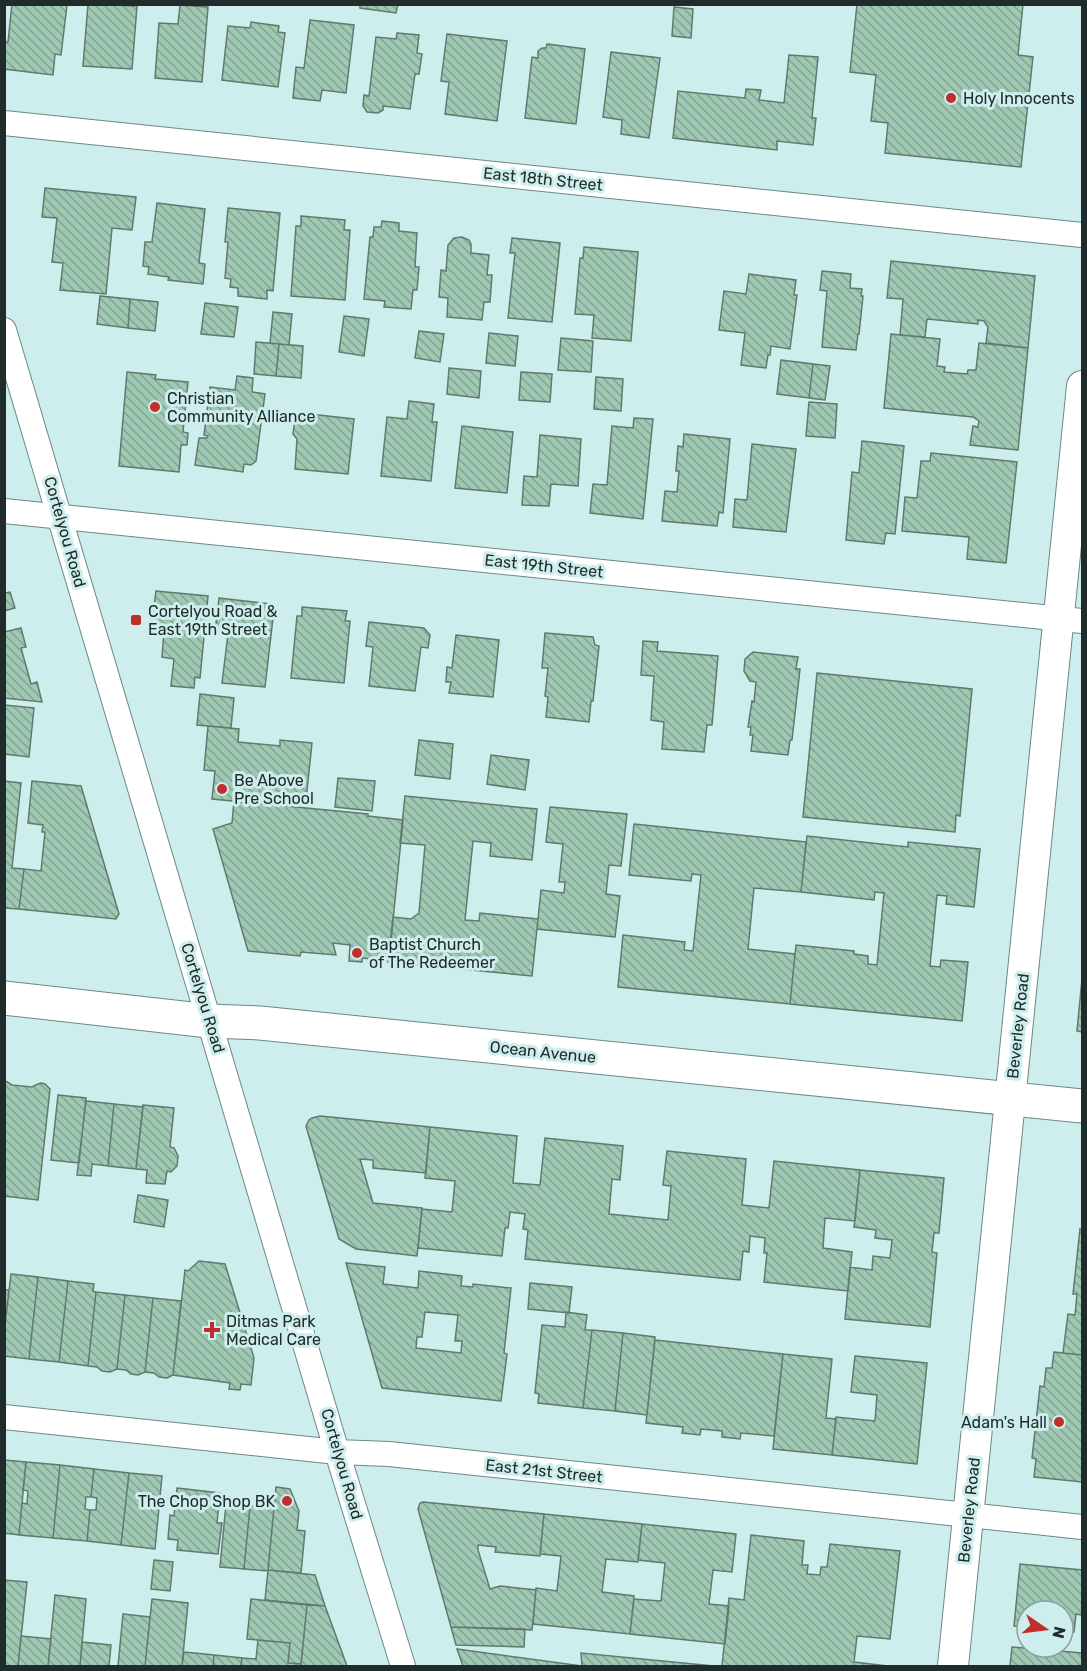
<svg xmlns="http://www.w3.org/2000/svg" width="1087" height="1671" font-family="Rubik,sans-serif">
<defs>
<pattern id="building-back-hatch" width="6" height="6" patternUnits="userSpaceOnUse" patternTransform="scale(1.5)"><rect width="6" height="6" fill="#a0c9b4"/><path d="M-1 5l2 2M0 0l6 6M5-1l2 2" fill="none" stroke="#82a393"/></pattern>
</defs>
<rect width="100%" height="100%" fill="#ceeded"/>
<path fill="url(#building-back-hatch)" stroke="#62796d" stroke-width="1.5" fill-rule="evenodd" d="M 12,4 L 67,5 L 61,55 L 55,54 L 53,75 L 4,69 L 4,42 L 8,42 Z
M 88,4 L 137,6 L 132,69 L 83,66 Z
M 360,4 L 398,4 L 396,13 L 360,8 Z
M 857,4 L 1023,4 L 1018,55 L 1033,57 L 1021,167 L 885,153 L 888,123 L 871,121 L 876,75 L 850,72 Z
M 180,5 L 208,7 L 202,82 L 155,78 L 159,23 L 178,24 Z
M 674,7 L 693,9 L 691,38 L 672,36 Z
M 310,20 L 354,25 L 346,93 L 322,90 L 320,101 L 293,98 L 296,67 L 304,68 Z
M 251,22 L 279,26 L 278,32 L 285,33 L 278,87 L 222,80 L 228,26 L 250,28 Z
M 397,33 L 419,35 L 417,53 L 422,54 L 419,74 L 415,74 L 410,109 L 383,106 L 383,110 L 378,113 L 367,112 L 363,106 L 364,95 L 369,96 L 376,37 L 396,39 Z
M 447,34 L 507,41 L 497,121 L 445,114 L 449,82 L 441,81 Z
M 547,44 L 585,49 L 576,124 L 525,118 L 532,57 L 538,58 L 538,51 L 542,48 L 546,48 Z
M 611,52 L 660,58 L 649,138 L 621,134 L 622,120 L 603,117 Z
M 789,55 L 818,57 L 812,118 L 816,118 L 813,145 L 777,141 L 777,150 L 673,138 L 678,91 L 745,98 L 746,89 L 761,90 L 759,100 L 784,103 Z
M 45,188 L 136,197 L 132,230 L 112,228 L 106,294 L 60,290 L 63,263 L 52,262 L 57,218 L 42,217 Z
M 157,203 L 205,209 L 199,263 L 205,264 L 203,284 L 168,280 L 169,277 L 148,274 L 149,267 L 143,266 L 145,242 L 152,242 Z
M 228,208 L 280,213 L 273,291 L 267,290 L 267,299 L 238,296 L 238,288 L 230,287 L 231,279 L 225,278 L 228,242 L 225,242 Z
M 301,216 L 345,220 L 344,230 L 350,230 L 345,300 L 291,296 L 296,226 L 301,226 Z
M 382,221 L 399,223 L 399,231 L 417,233 L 415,267 L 419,267 L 417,290 L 413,290 L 411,309 L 384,307 L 385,301 L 364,299 L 370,237 L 373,237 L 374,227 L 381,227 Z
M 462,237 L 469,240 L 471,244 L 471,253 L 489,255 L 487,275 L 492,275 L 490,302 L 484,302 L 482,320 L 447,317 L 448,298 L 439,297 L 441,270 L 446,271 L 448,245 L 454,238 Z
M 512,238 L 560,243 L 552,322 L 508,318 L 515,253 L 510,253 Z
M 584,247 L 638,252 L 631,341 L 592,338 L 594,315 L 575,314 L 580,258 L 583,258 Z
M 891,261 L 1035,276 L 1028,348 L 986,343 L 988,327 L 984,321 L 978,320 L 978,324 L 927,319 L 925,337 L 900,335 L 903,299 L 887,298 Z
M 822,271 L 851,274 L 850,288 L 862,289 L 861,296 L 863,296 L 859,334 L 858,334 L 856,350 L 822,347 L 827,291 L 820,290 Z
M 749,274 L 796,280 L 794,295 L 797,295 L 790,349 L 771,346 L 770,355 L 768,355 L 766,368 L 741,365 L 745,333 L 719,330 L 724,291 L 746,294 Z
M 100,296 L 130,299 L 128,328 L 97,324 Z
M 130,299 L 158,302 L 155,331 L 128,328 Z
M 205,303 L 238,307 L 234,337 L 201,334 Z
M 273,312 L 292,314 L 289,345 L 270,343 Z
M 344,316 L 369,319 L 364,356 L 339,352 Z
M 419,331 L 444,334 L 440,362 L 415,358 Z
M 489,333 L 518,336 L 515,366 L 486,363 Z
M 891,334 L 940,339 L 937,366 L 945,367 L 944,372 L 967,374 L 968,370 L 976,370 L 979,343 L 1028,348 L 1018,450 L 970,445 L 973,426 L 978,427 L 979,421 L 973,417 L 884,408 Z
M 561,338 L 593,341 L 591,372 L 558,370 Z
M 256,342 L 279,344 L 276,376 L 254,374 Z
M 279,344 L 303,346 L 301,378 L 276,376 Z
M 781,360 L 813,364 L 809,398 L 777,394 Z
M 813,364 L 830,366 L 825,400 L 809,398 Z
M 449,368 L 481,371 L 479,398 L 447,394 Z
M 127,372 L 156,375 L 155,379 L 188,382 L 183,432 L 188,433 L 187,445 L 181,445 L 179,472 L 119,466 Z
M 521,372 L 552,374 L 550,402 L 519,400 Z
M 237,376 L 253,378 L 252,392 L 265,394 L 256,461 L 251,465 L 244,464 L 243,472 L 195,465 L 199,438 L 207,438 L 208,436 L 204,435 L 210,387 L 235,390 Z
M 596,377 L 623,379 L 621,411 L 594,409 Z
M 409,401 L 434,404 L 432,422 L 437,422 L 431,481 L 381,476 L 387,417 L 407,419 Z
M 809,402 L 837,404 L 835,438 L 806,436 Z
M 300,413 L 354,419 L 348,474 L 295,469 L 297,439 L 293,434 L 295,420 L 299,417 Z
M 634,418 L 653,419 L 643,519 L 590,513 L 593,484 L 607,485 L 612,426 L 633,428 Z
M 462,426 L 513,432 L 507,493 L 455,488 Z
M 684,434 L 730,439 L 723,513 L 719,512 L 717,526 L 662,521 L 665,491 L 677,492 L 679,471 L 676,471 L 678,446 L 683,447 Z
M 540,435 L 581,439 L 578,486 L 551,484 L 549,506 L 522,505 L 524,476 L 537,477 Z
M 862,441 L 904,446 L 895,534 L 886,533 L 884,544 L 846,540 L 852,472 L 859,473 Z
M 752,444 L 796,449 L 786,532 L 733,527 L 735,499 L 747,500 Z
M 931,453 L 1017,462 L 1006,563 L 967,559 L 969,537 L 902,531 L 905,497 L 917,498 L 921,461 L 930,461 Z
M 4,591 L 5,593 L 10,592 L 15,608 L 4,611 Z
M 156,591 L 208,596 L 200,678 L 195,677 L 194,688 L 171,686 L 174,659 L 162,657 L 164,631 L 157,631 L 158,622 L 152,621 Z
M 219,598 L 270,604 L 268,617 L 273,618 L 265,687 L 222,683 L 228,634 L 215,632 Z
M 302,607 L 347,611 L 345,621 L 350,621 L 344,683 L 291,678 L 297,616 L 302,616 Z
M 369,622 L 424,628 L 430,635 L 428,648 L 421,647 L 415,691 L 369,686 L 373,647 L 366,646 Z
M 21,628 L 26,647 L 21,648 L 31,684 L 37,682 L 42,702 L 4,698 L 4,632 Z
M 545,633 L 593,637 L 595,645 L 599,646 L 593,701 L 591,701 L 589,722 L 546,717 L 548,697 L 545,696 L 548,668 L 542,668 Z
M 456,635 L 499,640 L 493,697 L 449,693 L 451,682 L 446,682 L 447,667 L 452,668 Z
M 643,641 L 658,642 L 657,651 L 718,656 L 712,725 L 707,725 L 704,752 L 662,749 L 664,722 L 651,720 L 654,676 L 641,675 Z
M 753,652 L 798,657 L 796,669 L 800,669 L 792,740 L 790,740 L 788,755 L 751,751 L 753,735 L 750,735 L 751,727 L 748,727 L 752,701 L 754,702 L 756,682 L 750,681 L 744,671 L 745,659 Z
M 817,673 L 972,689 L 960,816 L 956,815 L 955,832 L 803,817 Z
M 200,694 L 234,698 L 231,728 L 197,725 Z
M 4,705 L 34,708 L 29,757 L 4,754 Z
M 208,726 L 239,729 L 238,742 L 280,746 L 280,740 L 312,743 L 306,800 L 254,795 L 253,803 L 212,799 L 215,771 L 204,770 Z
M 419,740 L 453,744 L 450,779 L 415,775 Z
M 491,755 L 529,760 L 525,790 L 487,784 Z
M 338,778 L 375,781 L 372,811 L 335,807 Z
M 4,781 L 21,783 L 12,868 L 24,869 L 19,909 L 4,908 Z
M 32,781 L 81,786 L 119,914 L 116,919 L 19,909 L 24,869 L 41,871 L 45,832 L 42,832 L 43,825 L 28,823 Z
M 405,796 L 537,809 L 532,860 L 490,856 L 491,843 L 473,841 L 465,920 L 479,921 L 480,913 L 538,919 L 532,976 L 388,962 L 393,917 L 411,919 L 419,913 L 425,845 L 400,843 Z
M 234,801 L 368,814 L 368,816 L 403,820 L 389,961 L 362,958 L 362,962 L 349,961 L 350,945 L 333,943 L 336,955 L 301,952 L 300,956 L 248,951 L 213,829 L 232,823 Z
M 550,807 L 627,814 L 621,866 L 609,865 L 606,894 L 620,896 L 615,937 L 537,929 L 541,890 L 564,893 L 565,882 L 559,882 L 563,844 L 546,842 Z
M 634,824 L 806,842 L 801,892 L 754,888 L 748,949 L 795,954 L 790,1004 L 618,987 L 623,935 L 685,942 L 684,950 L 693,951 L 701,875 L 692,874 L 691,881 L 629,875 Z
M 807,836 L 908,847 L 908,842 L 980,849 L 974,907 L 946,904 L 947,896 L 937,895 L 930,966 L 940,967 L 941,960 L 968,962 L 962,1021 L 790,1004 L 796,945 L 854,951 L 854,954 L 868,956 L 868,964 L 877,965 L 884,893 L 875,892 L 874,900 L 801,892 Z
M 1082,979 L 1082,1032 L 1077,1031 Z
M 4,1080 L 12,1085 L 32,1087 L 38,1084 L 41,1083 L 45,1084 L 50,1089 L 38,1200 L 4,1196 Z
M 58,1095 L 86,1098 L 79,1163 L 51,1160 Z
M 86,1101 L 114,1104 L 108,1166 L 92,1164 L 91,1176 L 77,1175 Z
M 114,1104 L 143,1107 L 136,1169 L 108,1166 Z
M 143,1105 L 174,1108 L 170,1147 L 174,1148 L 178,1156 L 177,1166 L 171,1172 L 167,1171 L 165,1184 L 146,1183 L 147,1170 L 136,1169 Z
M 320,1116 L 430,1127 L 426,1173 L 373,1168 L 373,1160 L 360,1159 L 373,1203 L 422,1208 L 417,1256 L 356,1249 L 339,1239 L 306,1126 L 309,1120 L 312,1118 Z
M 430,1127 L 517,1136 L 513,1183 L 540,1185 L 545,1138 L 623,1146 L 620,1180 L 612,1179 L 609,1214 L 668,1220 L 671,1186 L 663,1185 L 667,1151 L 746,1159 L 742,1205 L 769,1208 L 774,1161 L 860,1170 L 855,1221 L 825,1218 L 823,1248 L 852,1252 L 848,1291 L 764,1282 L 767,1253 L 764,1253 L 765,1238 L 750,1236 L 749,1252 L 743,1251 L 740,1280 L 525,1259 L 528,1230 L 523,1229 L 525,1214 L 510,1212 L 508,1228 L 505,1228 L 502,1256 L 418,1248 L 422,1209 L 452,1212 L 455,1181 L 425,1178 Z
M 860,1170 L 944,1178 L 939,1233 L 934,1233 L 932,1252 L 937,1253 L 930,1327 L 845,1319 L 850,1267 L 872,1270 L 873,1256 L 890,1258 L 892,1240 L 875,1238 L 876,1230 L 854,1227 Z
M 138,1195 L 168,1200 L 164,1227 L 134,1222 Z
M 1080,1229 L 1082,1230 L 1082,1355 L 1063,1353 L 1068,1314 L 1075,1315 L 1077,1294 L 1073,1294 Z
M 199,1261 L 225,1264 L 254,1358 L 251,1385 L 241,1384 L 240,1390 L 229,1389 L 230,1383 L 173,1375 L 185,1270 L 188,1271 Z
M 346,1263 L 385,1267 L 383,1284 L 418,1288 L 419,1271 L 462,1276 L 461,1286 L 473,1287 L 473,1284 L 511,1288 L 504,1353 L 507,1354 L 501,1401 L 382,1388 ZM 425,1312 L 458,1315 L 455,1341 L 462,1341 L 461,1353 L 416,1348 L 417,1337 L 422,1337 Z
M 11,1274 L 38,1277 L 29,1359 L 4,1356 L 4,1333 Z
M 38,1277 L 68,1281 L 59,1362 L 29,1359 Z
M 68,1281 L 94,1284 L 93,1291 L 96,1292 L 88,1366 L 59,1362 Z
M 530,1283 L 572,1287 L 569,1313 L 528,1309 Z
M 4,1290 L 9,1290 L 4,1333 Z
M 96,1292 L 125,1295 L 117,1369 L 110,1372 L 102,1371 L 97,1367 L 88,1366 Z
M 125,1295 L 153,1298 L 145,1372 L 138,1375 L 131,1374 L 126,1370 L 117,1369 Z
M 153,1298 L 181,1301 L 173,1375 L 167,1378 L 159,1377 L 154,1373 L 145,1372 Z
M 566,1312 L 587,1315 L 585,1330 L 592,1330 L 583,1408 L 538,1403 L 539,1394 L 535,1393 L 542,1325 L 565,1327 Z
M 592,1330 L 623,1333 L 615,1411 L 583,1408 Z
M 623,1333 L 655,1337 L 647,1415 L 615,1411 Z
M 655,1340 L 783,1354 L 774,1436 L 741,1433 L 740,1439 L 722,1437 L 722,1431 L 701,1429 L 700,1435 L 682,1433 L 683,1427 L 646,1423 Z
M 1054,1352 L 1082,1355 L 1082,1482 L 1034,1477 L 1036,1459 L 1032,1458 L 1040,1386 L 1044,1387 L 1046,1368 L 1052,1368 Z
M 783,1354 L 832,1359 L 826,1418 L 836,1419 L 832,1455 L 773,1449 Z
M 855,1356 L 927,1363 L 917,1464 L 832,1455 L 836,1417 L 875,1421 L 877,1395 L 851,1392 Z
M 4,1460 L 26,1462 L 19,1535 L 4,1533 Z
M 26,1462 L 60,1465 L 53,1538 L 19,1535 L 22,1503 L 27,1504 L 28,1491 L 23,1490 Z
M 60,1465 L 94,1469 L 91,1497 L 86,1497 L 85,1509 L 90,1510 L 87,1541 L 53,1538 Z
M 94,1469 L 129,1473 L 121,1545 L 87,1541 L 90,1510 L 96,1510 L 97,1498 L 91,1497 Z
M 129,1473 L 162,1476 L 155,1549 L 121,1545 Z
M 276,1487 L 290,1489 L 299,1511 L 297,1530 L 305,1531 L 301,1573 L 268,1570 Z
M 177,1488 L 220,1493 L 217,1523 L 222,1523 L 218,1554 L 177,1550 L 178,1540 L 168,1539 L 170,1515 L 174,1516 Z
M 238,1500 L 245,1500 L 250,1506 L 244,1569 L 220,1567 L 226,1504 L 234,1504 Z
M 423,1502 L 544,1514 L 540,1556 L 495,1552 L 496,1547 L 478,1545 L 478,1550 L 490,1589 L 500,1586 L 536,1590 L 532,1630 L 451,1627 L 418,1509 L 420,1503 Z
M 262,1503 L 269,1504 L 274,1508 L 268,1571 L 244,1569 L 250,1506 L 258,1507 Z
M 544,1514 L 642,1524 L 638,1562 L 606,1559 L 602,1592 L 634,1596 L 630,1634 L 533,1624 L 536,1588 L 557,1591 L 561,1556 L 540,1554 Z
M 642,1524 L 736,1534 L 732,1572 L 713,1570 L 709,1604 L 729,1606 L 725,1644 L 630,1634 L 634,1599 L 661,1601 L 665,1563 L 638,1560 Z
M 751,1535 L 804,1541 L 802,1565 L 808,1565 L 807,1574 L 820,1575 L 821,1567 L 827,1567 L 830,1544 L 900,1551 L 890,1639 L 857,1636 L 854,1662 L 888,1666 L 722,1666 L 729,1598 L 744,1600 Z
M 154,1560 L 173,1562 L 170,1591 L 151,1589 Z
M 1020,1564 L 1082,1570 L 1082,1615 L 1076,1614 L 1074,1632 L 1063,1631 L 1063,1611 L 1027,1611 L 1027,1627 L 1014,1626 Z
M 268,1570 L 315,1575 L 325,1606 L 265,1600 Z
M 4,1580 L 27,1582 L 18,1666 L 4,1666 Z
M 55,1595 L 86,1599 L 80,1666 L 48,1666 Z
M 152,1599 L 188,1603 L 182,1666 L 145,1666 Z
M 251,1599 L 307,1605 L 301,1664 L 288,1663 L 290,1643 L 247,1639 Z
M 307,1605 L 325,1606 L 347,1666 L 301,1666 Z
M 123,1614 L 150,1617 L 145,1666 L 118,1666 Z
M 451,1627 L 525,1629 L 524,1647 L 456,1645 Z
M 21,1636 L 51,1639 L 48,1666 L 18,1666 Z
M 258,1640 L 290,1643 L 288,1663 L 301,1664 L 301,1666 L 241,1666 L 242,1658 L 256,1659 Z
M 82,1642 L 111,1645 L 109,1666 L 80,1666 Z
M 1012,1647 L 1082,1653 L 1082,1666 L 1010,1666 Z
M 457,1649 L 582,1666 L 581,1653 L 714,1666 L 463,1666 Z
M 184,1652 L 214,1655 L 213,1666 L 182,1666 Z
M 214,1655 L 242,1658 L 241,1666 L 213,1666 Z"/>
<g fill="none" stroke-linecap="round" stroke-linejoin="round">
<defs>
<path id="minor" d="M 4,123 L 1082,235
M 4,330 L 337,1452 L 403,1666
M 4,511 L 1082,621
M 4,1417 L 337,1452 L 389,1454 L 1082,1527"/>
<path id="tertiary" d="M 953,1666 L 1082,386"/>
<path id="secondary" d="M 4,998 L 209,1021 L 260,1023 L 1082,1106"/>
</defs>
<use href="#minor" stroke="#6c8888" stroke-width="26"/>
<use href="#tertiary" stroke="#6c8888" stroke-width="32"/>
<use href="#secondary" stroke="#6c8888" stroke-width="35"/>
<use href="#minor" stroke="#fff" stroke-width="24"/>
<use href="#tertiary" stroke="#fff" stroke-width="30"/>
<use href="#secondary" stroke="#fff" stroke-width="33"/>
</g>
<g fill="#bf302d" stroke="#ceeded" stroke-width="2">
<circle cx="951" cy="98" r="6"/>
<circle cx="155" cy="407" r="6"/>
<rect x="130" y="614" width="12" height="12" rx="3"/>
<circle cx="222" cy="789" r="6"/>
<circle cx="357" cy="953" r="6"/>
<path d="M209 1321h6v6h6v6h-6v6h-6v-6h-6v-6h6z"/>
<circle cx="1059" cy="1422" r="6"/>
<circle cx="287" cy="1501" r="6"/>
</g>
<g text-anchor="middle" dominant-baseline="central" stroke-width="6" stroke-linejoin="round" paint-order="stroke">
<g font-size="16" fill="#202c2c" stroke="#ceeded" text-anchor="start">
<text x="963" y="98">Holy Innocents</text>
<text x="167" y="398">Christian<tspan x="167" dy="18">Community Alliance</tspan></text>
<text x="148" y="611">Cortelyou Road &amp;<tspan x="148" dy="18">East 19th Street</tspan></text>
<text x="234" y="780">Be Above<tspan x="234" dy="18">Pre School</tspan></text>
<text x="369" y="944">Baptist Church<tspan x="369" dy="18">of The Redeemer</tspan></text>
<text x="226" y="1321">Ditmas Park<tspan x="226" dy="18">Medical Care</tspan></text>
<text x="1047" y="1422" text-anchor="end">Adam's Hall</text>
<text x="275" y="1501" text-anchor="end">The Chop Shop BK</text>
</g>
<g font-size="16" fill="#202c2c" stroke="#ceeded">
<text transform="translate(543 179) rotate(6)">East 18th Street</text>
<text transform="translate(65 532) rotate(74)">Cortelyou Road</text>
<text transform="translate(544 566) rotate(6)">East 19th Street</text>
<text transform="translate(203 998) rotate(73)">Cortelyou Road</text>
<text transform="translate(1018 1026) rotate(-84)">Beverley Road</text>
<text transform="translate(543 1052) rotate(6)">Ocean Avenue</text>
<text transform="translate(342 1464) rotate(74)">Cortelyou Road</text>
<text transform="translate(544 1471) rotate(6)">East 21st Street</text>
<text transform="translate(969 1510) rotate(-84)">Beverley Road</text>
</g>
</g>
<rect width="1087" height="1671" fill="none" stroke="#202c2c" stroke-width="12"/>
<g transform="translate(1045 1629) rotate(104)"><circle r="28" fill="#ceeded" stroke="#88a0a0" stroke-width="1.5"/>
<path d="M0-4.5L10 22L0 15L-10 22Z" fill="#bf302d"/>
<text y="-9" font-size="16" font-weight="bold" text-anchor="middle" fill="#202c2c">N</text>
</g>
</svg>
